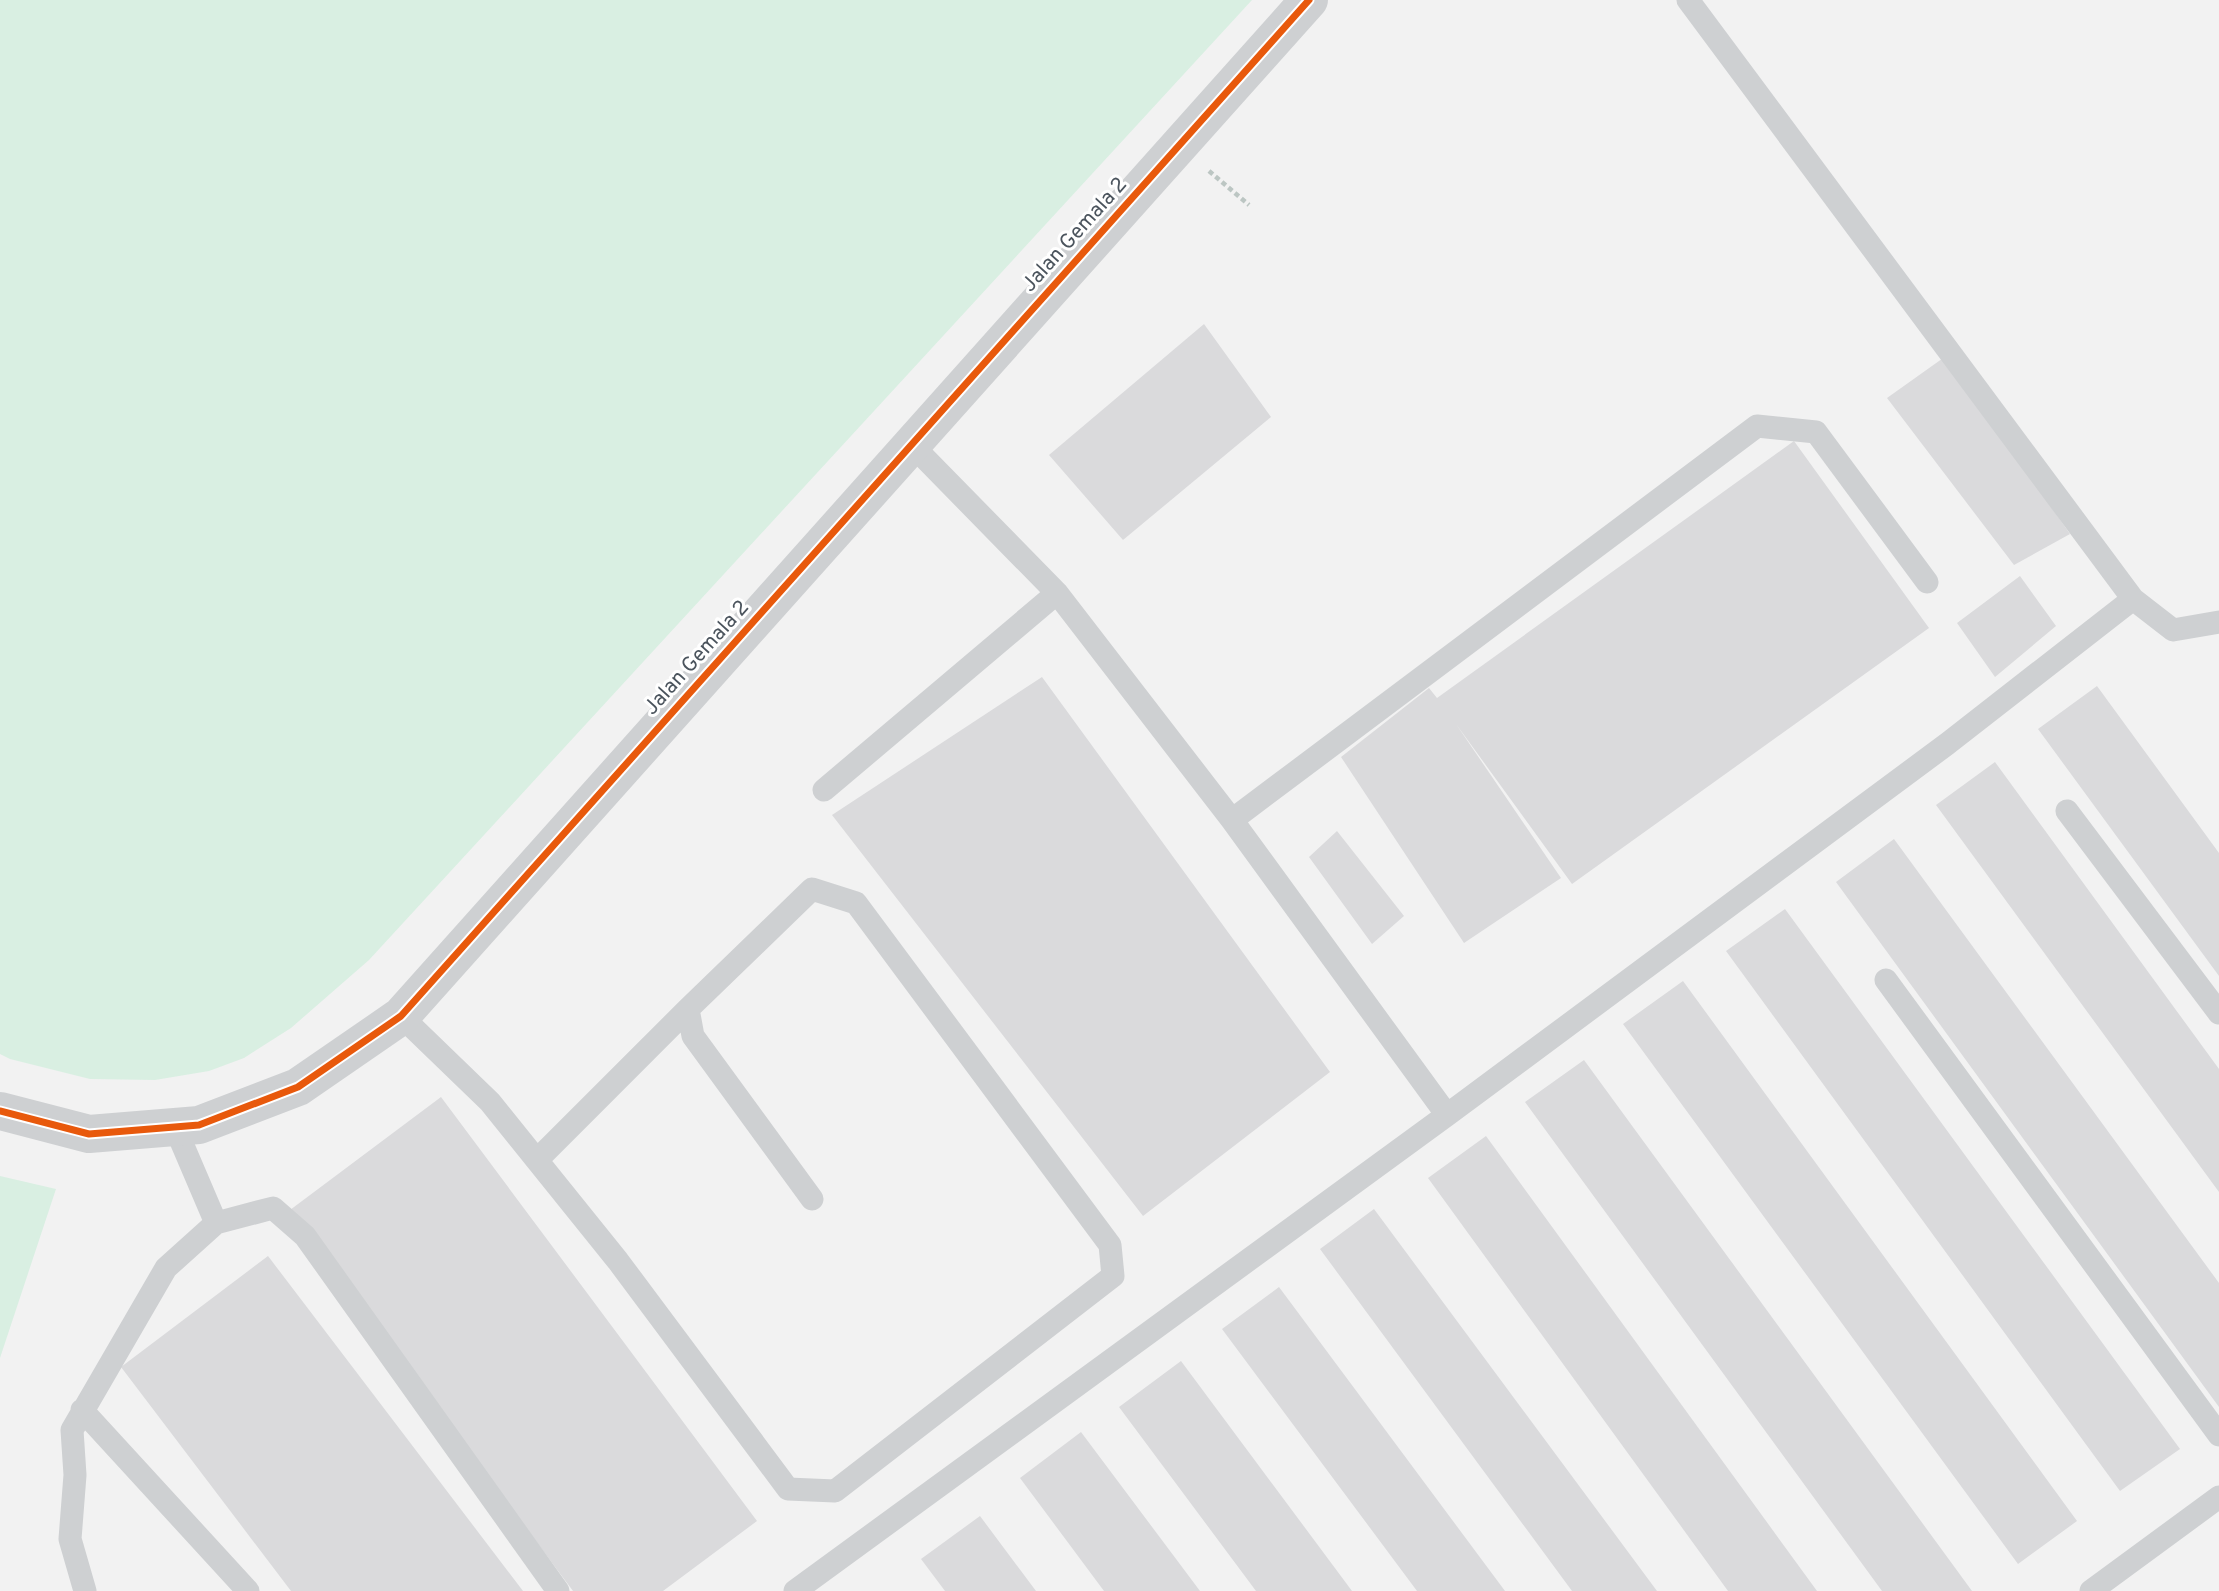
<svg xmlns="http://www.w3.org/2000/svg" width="2219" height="1591" font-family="Overpass,sans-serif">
<rect width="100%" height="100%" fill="#f2f2f2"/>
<path fill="#d9efe2" d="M 0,0 L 1252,0 L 369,960 L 291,1028 L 244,1058 L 209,1071 L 155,1080 L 90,1079 L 10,1059 L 0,1054 Z
M 0,1176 L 56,1189 L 0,1358 Z"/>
<path fill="#dadadc" d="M 1204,324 L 1271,417 L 1123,540 L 1049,455 Z
M 1946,356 L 2070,534 L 2014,565 L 1887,398 Z
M 1794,441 L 1929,628 L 1572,884 L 1456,724 L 1561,878 L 1464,943 L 1341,757 L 1429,688 L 1437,698 Z
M 2020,576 L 2056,626 L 1995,677 L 1957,623 Z
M 1042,677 L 1330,1072 L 1143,1216 L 832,815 Z
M 2097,686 L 2219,853 L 2219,976 L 2038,729 Z
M 1995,762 L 2219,1069 L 2219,1192 L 1936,805 Z
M 1337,831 L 1404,916 L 1372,944 L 1309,857 Z
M 1894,839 L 2219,1283 L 2219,1407 L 1836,882 Z
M 1785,909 L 2180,1449 L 2120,1491 L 1726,951 Z
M 1683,981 L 2077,1521 L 2018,1564 L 1623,1024 Z
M 1584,1060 L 1972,1591 L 1882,1591 L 1525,1102 Z
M 441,1097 L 757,1521 L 663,1591 L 573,1591 L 290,1210 Z
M 1486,1136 L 1817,1591 L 1728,1591 L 1428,1178 Z
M 1374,1209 L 1657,1591 L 1572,1591 L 1320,1249 Z
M 268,1256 L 523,1591 L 291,1591 L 121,1367 Z
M 1279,1287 L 1505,1591 L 1417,1591 L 1222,1329 Z
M 1181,1361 L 1352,1591 L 1256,1591 L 1119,1407 Z
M 1081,1432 L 1200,1591 L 1104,1591 L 1020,1478 Z
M 980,1516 L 1036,1591 L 945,1591 L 921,1559 Z"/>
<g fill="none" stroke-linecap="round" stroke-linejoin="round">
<path stroke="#bcc6c3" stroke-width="4.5" stroke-dasharray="5 3.5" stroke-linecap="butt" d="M 1209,171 L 1249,205"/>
<path stroke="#ced0d2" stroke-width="23" d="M 1688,0 L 2133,599 L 2173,630 L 2219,622
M 911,444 L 1057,593 L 1232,820 L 1447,1115
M 824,790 L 1057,593
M 2067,811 L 2219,1013
M 1232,820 L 1757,426 L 1816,432 L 1927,582
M 1886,980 L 2219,1435
M 688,1009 L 693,1036 L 812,1199
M 401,1016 L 490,1102 L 618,1261 L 788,1489 L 835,1491 L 1113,1276 L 1110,1245 L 856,903 L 812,889 L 688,1009 L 537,1160
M 175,1127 L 216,1223
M 82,1410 L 248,1591
M 85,1591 L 70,1539 L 75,1475 L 72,1430 L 166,1268 L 216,1223 L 273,1208 L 305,1236 L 558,1591
M 795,1591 L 1447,1115 L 1947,744 L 2133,599
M 2091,1591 L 2219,1497"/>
<path stroke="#ced0d2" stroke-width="38" d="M 0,1111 L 89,1134 L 199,1125 L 298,1087 L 401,1016 L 1309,0"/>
<defs>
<path id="cycleway" d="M 0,1111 L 89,1134 L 199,1125 L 298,1087 L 401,1016 L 1309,0"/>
</defs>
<use href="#cycleway" stroke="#fff" stroke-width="11"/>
<use href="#cycleway" stroke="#e8590c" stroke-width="7"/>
</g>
<g text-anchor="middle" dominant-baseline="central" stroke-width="6" stroke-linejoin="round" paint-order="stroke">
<g font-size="21" fill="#4b545d" stroke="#fff">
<text transform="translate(1075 235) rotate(-48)">Jalan Gemala 2</text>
<text transform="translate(697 658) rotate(-48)">Jalan Gemala 2</text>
</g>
</g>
</svg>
